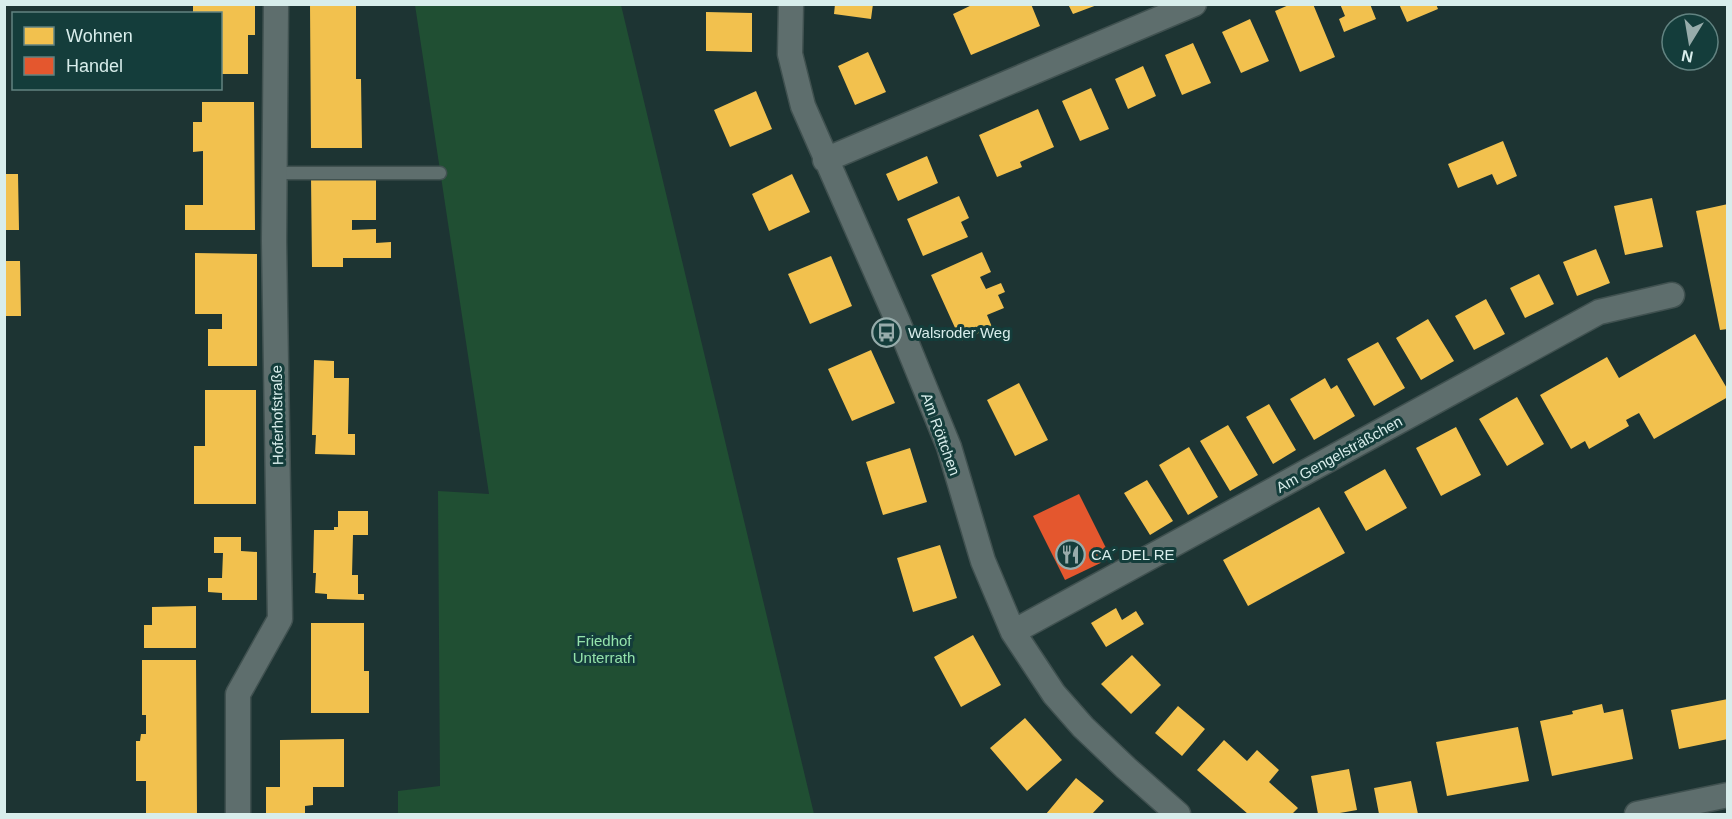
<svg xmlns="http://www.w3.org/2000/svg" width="1732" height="819" font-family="Helvetica,sans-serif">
<rect width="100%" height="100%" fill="#1d3433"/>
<path fill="#204f33" d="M 415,5 L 621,5 L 814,814 L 398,814 L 398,791 L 440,786 L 438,491 L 489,494 Z"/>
<path fill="#f2c14e" d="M 193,4 L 255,4 L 255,35 L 248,35 L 248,74 L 220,74 L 220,14 L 193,14 Z
M 310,4 L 356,4 L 356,79 L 361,79 L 362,148 L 311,148 Z
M 835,4 L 873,4 L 871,19 L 834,14 Z
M 974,4 L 1031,4 L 1040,26 L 971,55 L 953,14 Z
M 1068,4 L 1097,4 L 1097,5 L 1073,14 Z
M 1291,4 L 1313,4 L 1335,57 L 1300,72 L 1275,11 Z
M 1340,4 L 1370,4 L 1376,19 L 1344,32 L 1339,19 L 1345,16 Z
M 1399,4 L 1436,4 L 1438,9 L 1407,22 Z
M 706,12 L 752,13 L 752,52 L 706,51 Z
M 1250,19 L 1269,61 L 1241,73 L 1222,32 Z
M 1193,43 L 1211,83 L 1182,95 L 1165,55 Z
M 868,52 L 886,92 L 855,105 L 838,66 Z
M 1143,66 L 1156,96 L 1128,109 L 1115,79 Z
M 1091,88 L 1109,129 L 1080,141 L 1062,101 Z
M 756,91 L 772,129 L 730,147 L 714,110 Z
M 202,102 L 254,102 L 255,230 L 185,230 L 185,205 L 203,205 L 203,151 L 193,152 L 193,122 L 202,122 Z
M 1038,109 L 1054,147 L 1020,162 L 1022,167 L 997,177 L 979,135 Z
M 1503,141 L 1517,176 L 1497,185 L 1492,174 L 1458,188 L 1448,164 Z
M 927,156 L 938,183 L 898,201 L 886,174 Z
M 4,174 L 18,174 L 19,230 L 4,230 Z
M 792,174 L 810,212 L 769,231 L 752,194 Z
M 311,177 L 376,177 L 376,220 L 352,220 L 352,230 L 376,229 L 376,243 L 391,242 L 391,258 L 343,258 L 343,267 L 312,267 Z
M 959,196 L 969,218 L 961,222 L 968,237 L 923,256 L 907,219 Z
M 1652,198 L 1663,247 L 1625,255 L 1614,206 Z
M 1728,204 L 1728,329 L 1720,330 L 1696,211 Z
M 1596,249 L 1610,283 L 1577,296 L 1563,262 Z
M 982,252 L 991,272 L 980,277 L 986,289 L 1001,283 L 1005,292 L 998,295 L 1004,308 L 987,315 L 992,327 L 961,341 L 931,275 Z
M 195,253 L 257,254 L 257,366 L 208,366 L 208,329 L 222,329 L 222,314 L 195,314 Z
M 831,256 L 852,306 L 810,324 L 788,274 Z
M 4,261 L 20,261 L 21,316 L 4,316 Z
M 1539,274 L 1554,304 L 1525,318 L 1510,288 Z
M 1486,299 L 1505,334 L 1474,350 L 1455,316 Z
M 1428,319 L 1454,361 L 1421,380 L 1396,338 Z
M 1695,334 L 1728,390 L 1728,397 L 1654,439 L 1639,413 L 1626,420 L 1629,426 L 1589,449 L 1585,441 L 1571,449 L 1540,395 L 1607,357 L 1619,378 Z
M 1378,342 L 1405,388 L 1374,406 L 1347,359 Z
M 871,350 L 895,403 L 852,421 L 828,369 Z
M 314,360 L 334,361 L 334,378 L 349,378 L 348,434 L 355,434 L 355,455 L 315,454 L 316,435 L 312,435 Z
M 1325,378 L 1331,389 L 1337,385 L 1355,416 L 1314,440 L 1290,399 Z
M 1019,383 L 1048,440 L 1015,456 L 987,400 Z
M 205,390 L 256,390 L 256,504 L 194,504 L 194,446 L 205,446 Z
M 1517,397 L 1544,444 L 1507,466 L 1479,419 Z
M 1269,404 L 1296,450 L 1273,464 L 1246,417 Z
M 1228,425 L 1258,475 L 1230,491 L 1200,441 Z
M 1456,427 L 1481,475 L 1441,496 L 1416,448 Z
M 1189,447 L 1218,497 L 1188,515 L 1159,465 Z
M 910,448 L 927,502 L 883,515 L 866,462 Z
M 1385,469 L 1407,508 L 1366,531 L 1344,492 Z
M 1147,480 L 1173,521 L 1150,535 L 1124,493 Z
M 1319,507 L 1345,553 L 1248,606 L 1223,560 Z
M 338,511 L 368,511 L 368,535 L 353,535 L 352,575 L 358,575 L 358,594 L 364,594 L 364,600 L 327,599 L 327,594 L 315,593 L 316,573 L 313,573 L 314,530 L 334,530 L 334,527 L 338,527 Z
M 214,537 L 241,537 L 241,551 L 257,552 L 257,600 L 222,600 L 222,593 L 208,592 L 208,578 L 222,578 L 223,553 L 214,553 Z
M 940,545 L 957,598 L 913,612 L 897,558 Z
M 196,606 L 196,648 L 144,648 L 144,625 L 152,625 L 152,607 Z
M 1116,608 L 1122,620 L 1136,611 L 1144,624 L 1106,647 L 1091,623 Z
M 311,623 L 364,623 L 364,671 L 369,671 L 369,713 L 311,713 Z
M 973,635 L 1001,685 L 961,707 L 934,657 Z
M 1132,655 L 1161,685 L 1131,714 L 1101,684 Z
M 142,660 L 196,660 L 197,814 L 146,814 L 146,781 L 136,781 L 136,741 L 140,741 L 141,734 L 146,734 L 146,715 L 142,715 Z
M 1728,699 L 1728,739 L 1679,749 L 1671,710 Z
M 1602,704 L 1604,713 L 1623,709 L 1633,759 L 1552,776 L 1540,721 L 1573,714 L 1572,711 Z
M 1178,706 L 1205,729 L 1182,756 L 1155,733 Z
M 1025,718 L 1062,760 L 1027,791 L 990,748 Z
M 1518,727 L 1529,781 L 1447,796 L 1436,742 Z
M 344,739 L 344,787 L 313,787 L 313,805 L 305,806 L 305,814 L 266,814 L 266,787 L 280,787 L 280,740 Z
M 1224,740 L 1247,761 L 1257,750 L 1279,770 L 1269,782 L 1298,808 L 1292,814 L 1248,814 L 1197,770 Z
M 1349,769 L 1357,810 L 1334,814 L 1318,814 L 1311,776 Z
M 1076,778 L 1104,801 L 1092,814 L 1046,814 Z
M 1411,781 L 1418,814 L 1379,814 L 1374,788 Z"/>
<path fill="#e4572e" d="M 1079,494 L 1111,558 L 1065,580 L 1033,516 Z"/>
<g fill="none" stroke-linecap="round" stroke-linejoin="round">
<defs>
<path id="service" d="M 275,173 L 440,173"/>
<path id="minor" d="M 791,4 L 790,54 L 803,106 L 898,322 L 949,447 L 983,561 L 1013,632 L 1054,694 L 1083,727 L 1126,768 L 1178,814
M 825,160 L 1194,4
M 1013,632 L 1599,312 L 1672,295
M 238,814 L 238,694 L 280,619 L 274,241 L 276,4
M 1637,814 L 1728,795"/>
</defs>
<use href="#service" stroke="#405150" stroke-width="15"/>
<use href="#minor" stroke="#405150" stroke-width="27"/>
<use href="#service" stroke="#5e6e6d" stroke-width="12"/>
<use href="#minor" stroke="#5e6e6d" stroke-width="24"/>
</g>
<defs>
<symbol id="bus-ring" viewBox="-11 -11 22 22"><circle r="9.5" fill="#143d3b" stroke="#97acab" stroke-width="1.5"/><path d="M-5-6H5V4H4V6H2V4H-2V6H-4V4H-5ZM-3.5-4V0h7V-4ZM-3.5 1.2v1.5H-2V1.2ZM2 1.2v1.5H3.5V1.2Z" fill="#97acab"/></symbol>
<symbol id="restaurant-ring" viewBox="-11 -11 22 22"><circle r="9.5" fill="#143d3b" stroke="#97acab" stroke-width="1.5"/><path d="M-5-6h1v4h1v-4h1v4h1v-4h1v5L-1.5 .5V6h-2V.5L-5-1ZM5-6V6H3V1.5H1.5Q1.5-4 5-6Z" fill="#97acab"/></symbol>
</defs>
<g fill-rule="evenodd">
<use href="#bus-ring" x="870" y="316" width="33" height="33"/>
<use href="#restaurant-ring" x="1054" y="538" width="33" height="33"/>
</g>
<g text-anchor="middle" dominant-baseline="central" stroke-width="6" stroke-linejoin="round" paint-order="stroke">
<g font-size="15" fill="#d8edeb" stroke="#143d3b" text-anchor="start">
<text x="908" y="332">Walsroder Weg</text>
<text x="1091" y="554">CA´ DEL RE</text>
</g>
<g font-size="15" fill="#d8edeb" stroke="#143d3b">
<text transform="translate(277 415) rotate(-91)">Hoferhofstraße</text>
<text transform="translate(941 434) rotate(70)">Am Röttchen</text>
<text transform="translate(1339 454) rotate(-29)">Am Gengelsträßchen</text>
</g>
<g font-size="15" fill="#94e2ab" stroke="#143d3b">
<text x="604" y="640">Friedhof<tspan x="604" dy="17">Unterrath</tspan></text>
</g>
</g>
<rect width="1732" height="819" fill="none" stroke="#d8edeb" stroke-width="12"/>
<rect x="12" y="12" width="210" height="78" fill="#143d3b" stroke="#628381" stroke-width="1.5"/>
<rect x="24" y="27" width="30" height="18" fill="#f2c14e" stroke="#628381" stroke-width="1.5"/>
<text x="66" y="42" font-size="18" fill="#d8edeb">Wohnen</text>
<rect x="24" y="57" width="30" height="18" fill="#e4572e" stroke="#628381" stroke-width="1.5"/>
<text x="66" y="72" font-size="18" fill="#d8edeb">Handel</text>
<g transform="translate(1690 42) rotate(191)"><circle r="28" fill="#143d3b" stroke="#628381" stroke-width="1.5"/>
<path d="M0-4.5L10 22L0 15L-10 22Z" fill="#97acab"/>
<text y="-9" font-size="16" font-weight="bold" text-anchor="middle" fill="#d8edeb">N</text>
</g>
</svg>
